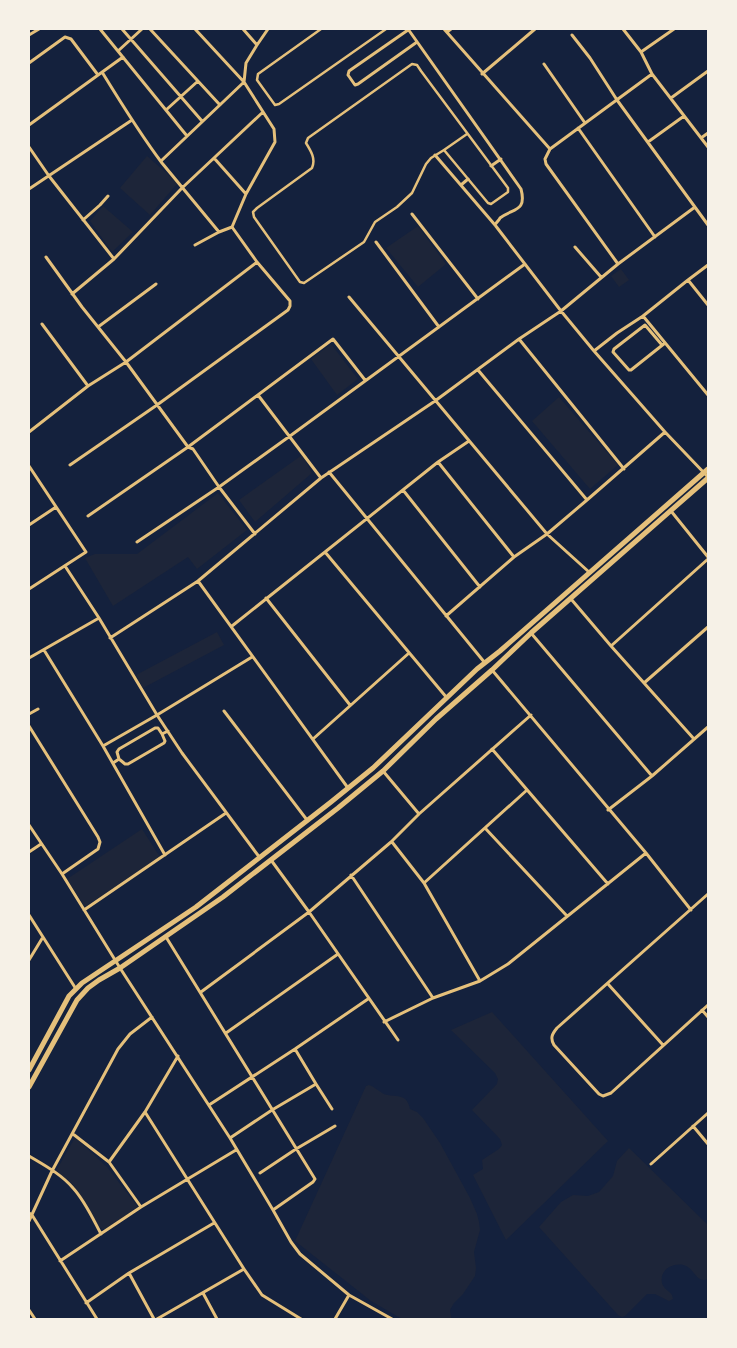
<svg xmlns="http://www.w3.org/2000/svg" width="737" height="1348" font-family="Raleway,sans-serif">
<rect width="100%" height="100%" fill="#14213d"/>
<path fill="#1d2539" d="M 147,156 L 178,183 L 150,215 L 120,188 Z
M 103,206 L 133,232 L 112,252 L 90,221 Z
M 418,226 L 446,264 L 418,287 L 386,248 Z
M 621,269 L 629,280 L 619,287 L 611,276 Z
M 331,344 L 358,379 L 337,395 L 311,359 Z
M 559,397 L 618,465 L 590,489 L 532,421 Z
M 302,455 L 312,473 L 255,522 L 239,500 Z
M 218,493 L 247,530 L 197,569 L 188,557 L 113,606 L 85,558 L 95,554 L 137,554 Z
M 217,632 L 224,645 L 143,688 L 136,675 Z
M 142,829 L 160,857 L 85,907 L 67,879 Z
M 492,1012 L 608,1141 L 506,1240 L 473,1175 L 483,1169 L 482,1160 L 499,1149 L 502,1145 L 500,1139 L 472,1110 L 497,1084 L 498,1079 L 495,1073 L 451,1030 Z
M 369,1085 C 375,1087 378,1091 384,1094 C 395,1098 407,1092 410,1109 L 417,1112 L 423,1118 L 440,1143 L 470,1198 L 477,1214 L 479,1222 L 480,1230 L 474,1252 L 476,1268 L 475,1276 L 463,1294 L 454,1303 L 450,1310 L 451,1317 L 452,1319 L 402,1319 L 371,1301 L 295,1241 L 366,1086 Z
M 75,1139 L 78,1140 L 107,1167 L 138,1207 L 138,1208 L 106,1229 L 102,1229 C 91,1221 84,1198 74,1186 C 69,1180 61,1176 56,1171 L 73,1141 Z
M 629,1148 L 708,1225 L 708,1279 C 697,1284 695,1270 686,1266 C 675,1261 659,1269 662,1283 C 663,1288 669,1291 672,1295 L 673,1299 L 669,1301 L 655,1294 L 647,1294 L 625,1316 L 622,1317 L 618,1315 L 539,1227 L 561,1202 L 573,1195 L 588,1196 L 599,1192 L 613,1176 L 617,1161 Z"/>
<g fill="none" stroke-linecap="round" stroke-linejoin="round">
<path stroke="#e5c07b" stroke-width="2.5" d="M 321,29 L 258,74 L 257,80 L 275,105 L 279,104 L 386,29
M 444,150 L 431,158 L 426,164 L 412,193 L 397,207 L 375,222 L 364,242 L 304,283 L 300,282 L 254,217 L 253,212 L 257,208 L 312,168 C 316,159 311,151 306,143 L 308,138 L 412,64 L 417,65 L 421,71 L 508,188 L 508,192 L 491,204 L 488,203 L 444,150 L 467,134"/>
<path stroke="#e5c07b" stroke-width="3" d="M 100,29 L 187,136
M 122,29 L 202,121
M 150,29 L 220,105
M 195,29 L 244,82 L 274,129 L 275,142 L 246,194 L 232,227 L 219,232 L 195,245
M 243,29 L 257,45
M 408,29 L 521,189 C 527,212 513,208 500,218 C 500,219 495,224 495,225
M 444,29 L 550,149 L 545,159 L 546,164 L 618,264
M 623,29 L 641,52 L 652,74 L 708,147
M 408,30 L 349,71 L 348,75 L 355,85 L 358,84 L 417,42
M 447,32 L 451,29
M 29,35 L 39,29
M 572,35 L 590,58 L 617,100 L 708,225
M 118,51 L 142,29
M 641,52 L 674,29
M 29,63 L 65,37 L 71,39 L 98,75
M 544,64 L 585,123
M 102,72 C 121,103 140,134 162,163 C 181,186 200,209 219,232
M 482,74 L 535,29
M 671,98 L 708,71
M 166,110 L 198,81
M 29,125 L 123,57
M 578,128 L 655,237
M 701,138 L 708,133
M 648,142 L 684,116
M 29,147 L 49,176 L 114,259
M 550,149 L 652,74
M 435,155 L 495,225 L 561,311 L 594,351 L 665,432 L 708,477
M 214,158 L 246,194
M 161,161 L 244,82 L 246,63 L 257,45 L 268,29
M 491,166 L 501,159
M 461,185 L 468,179
M 29,189 L 132,120
M 412,214 L 478,299
M 83,220 L 100,205 L 108,196
M 376,242 L 439,327
M 575,247 L 601,277
M 46,257 L 82,307 L 126,362 L 188,447 L 193,449 L 219,487 L 255,534
M 688,280 L 708,305
M 72,294 L 114,259 L 182,188 L 263,112
M 349,297 L 547,534 L 589,572
M 643,316 L 708,395
M 42,324 L 88,386
M 98,327 L 156,284
M 519,339 L 624,469
M 662,345 L 645,325 L 614,349 L 613,352 L 629,370 L 631,370 L 665,343
M 594,351 L 617,333 L 643,316 L 688,280 L 708,265
M 478,370 L 587,500
M 258,395 L 321,478
M 29,432 L 88,386 L 126,362 L 257,262
M 438,462 L 514,557
M 70,465 L 157,405 L 288,310 L 290,306 L 290,301 L 257,262 L 232,227
M 29,466 L 86,552 L 29,589
M 329,472 L 485,663
M 403,490 L 480,587
M 671,511 L 708,557
M 88,516 L 188,447 L 333,339 L 365,380
M 29,525 L 56,507
M 137,542 L 219,487 L 290,436 L 525,264
M 325,552 L 447,698
M 65,566 L 99,618 L 157,715 L 182,753 L 260,858
M 198,581 L 348,788
M 266,598 L 350,705
M 571,599 L 611,646 L 694,739
M 446,616 L 514,557 L 547,534 L 587,500 L 665,432
M 232,626 L 438,462 L 469,441
M 531,633 L 652,776
M 110,638 L 198,581 L 321,478 L 435,401 L 519,339 L 561,311 L 618,264 L 695,207
M 611,646 L 708,559
M 44,650 L 103,746 L 165,855
M 29,658 L 99,618
M 492,670 L 646,853 L 691,910
M 644,683 L 708,627
M 224,711 L 307,820
M 29,714 L 38,709
M 29,726 L 98,837 L 100,842 L 98,849 L 62,874
M 313,739 L 409,653
M 103,746 L 157,715 L 252,657
M 492,749 L 608,884
M 119,759 L 117,752 L 119,749 L 155,728 L 158,728 L 162,734
M 113,763 L 119,759 L 125,764 L 128,764 L 164,743 L 165,741 L 162,734 L 168,731
M 383,771 L 419,814
M 608,810 L 652,776 L 708,727
M 29,825 L 62,874 L 120,968 L 230,1138 L 273,1210 L 291,1242 L 300,1254 L 349,1295 L 392,1319
M 485,828 L 567,916
M 392,842 L 424,883 L 480,981
M 29,852 L 41,844
M 271,860 L 309,912 L 398,1040
M 351,875 L 433,998
M 424,883 L 527,790
M 708,894 L 557,1028 C 552,1034 550,1038 554,1045 L 599,1094 L 603,1096 L 611,1093 L 708,1005
M 84,910 L 226,813
M 29,915 L 76,989
M 166,937 L 315,1179 L 313,1182 L 273,1210
M 29,960 L 43,937
M 608,984 L 663,1045
M 201,992 L 309,912 L 391,842 L 419,814 L 531,715
M 702,1010 L 708,1017
M 384,1022 L 433,998 L 480,981 L 508,964 L 646,853
M 226,1033 L 338,954
M 295,1049 L 316,1084
M 209,1105 L 295,1049 L 368,999
M 145,1112 L 244,1269 L 262,1295 L 301,1319
M 693,1126 L 708,1144
M 73,1134 L 109,1162 L 141,1207
M 230,1138 L 272,1110 L 316,1084 L 332,1109
M 29,1156 C 44,1165 61,1174 73,1188 C 85,1201 93,1219 101,1234
M 109,1162 L 145,1112 L 178,1056
M 651,1164 L 708,1113
M 260,1173 L 296,1149 L 335,1126
M 29,1213 L 32,1215 L 97,1319
M 29,1221 L 52,1171 L 118,1049 L 130,1034 L 152,1017
M 60,1261 L 141,1207 L 236,1150
M 129,1273 L 154,1319
M 203,1293 L 217,1319
M 86,1303 L 129,1273 L 214,1223
M 29,1310 L 35,1319
M 157,1319 L 244,1269
M 335,1319 L 349,1295"/>
<path stroke="#e5c07b" stroke-width="5" d="M 29,1070 L 69,996 L 82,983 L 196,907 L 331,802 L 373,768 L 477,669 L 500,651 L 708,469
M 29,1087 L 77,1000 L 88,988 L 99,980 L 120,968 L 223,897 L 338,808 L 383,771 L 436,719 L 492,670 L 531,633 L 708,478"/>
</g>
<rect width="737" height="1348" fill="none" stroke="#f6f1e7" stroke-width="60"/>
</svg>
